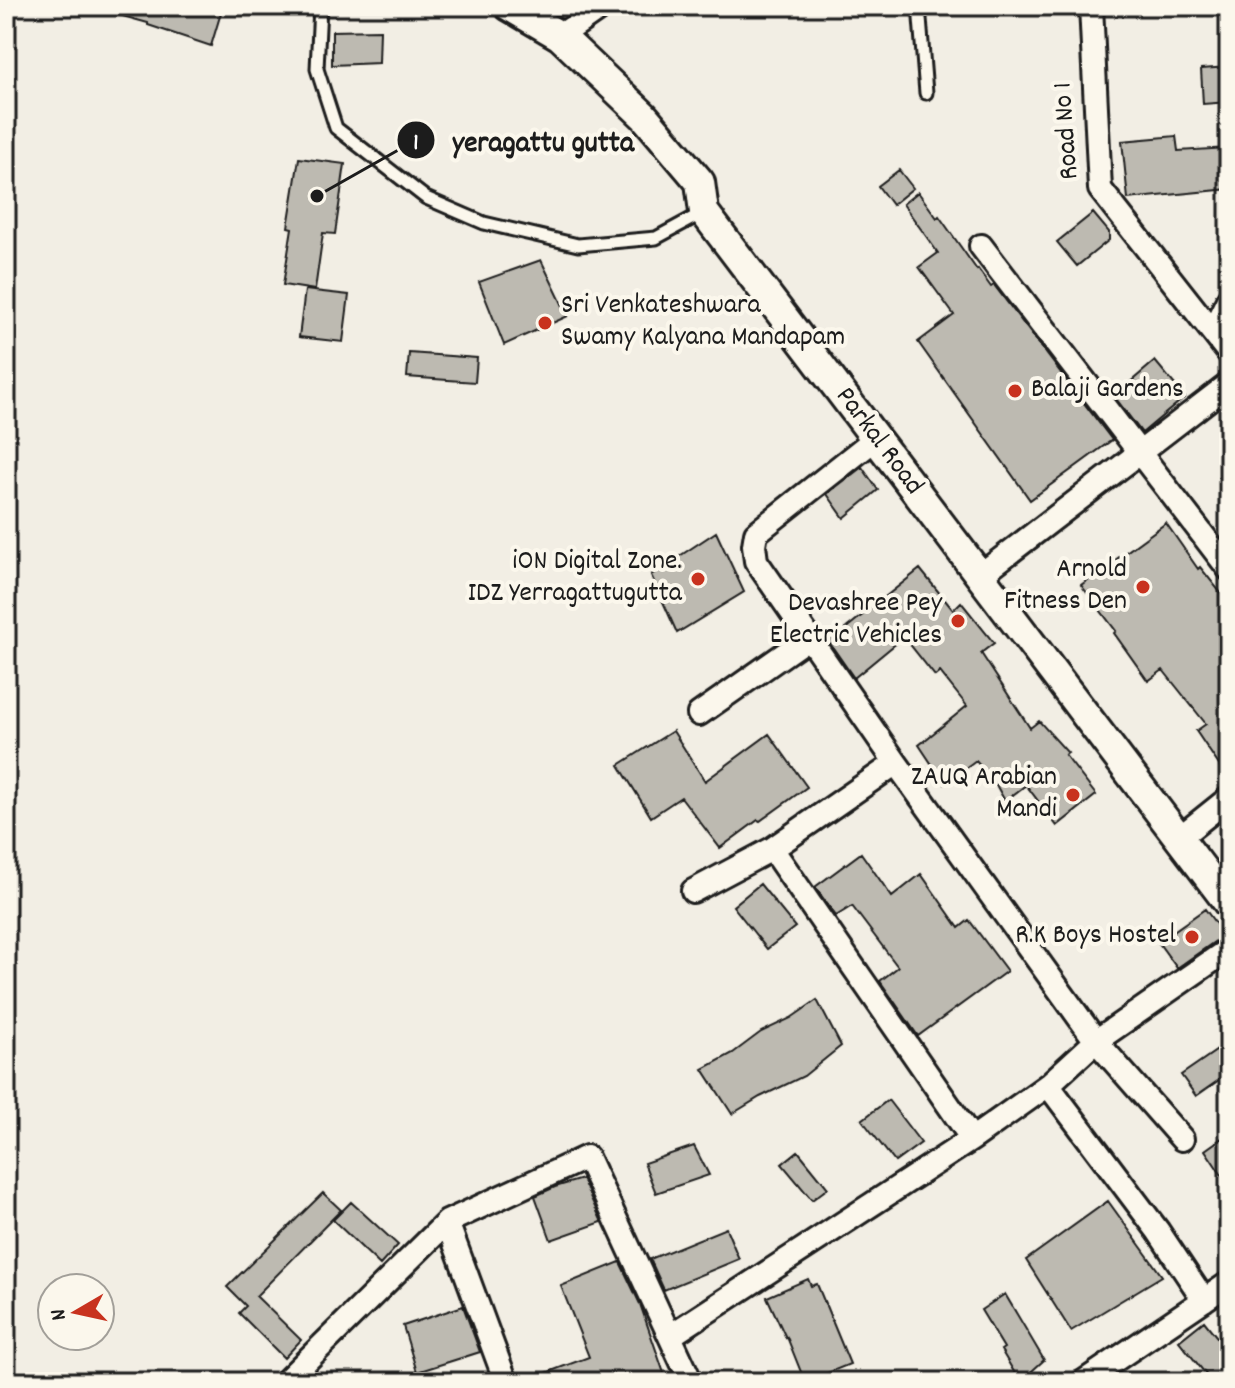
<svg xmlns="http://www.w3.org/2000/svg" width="1235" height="1388" font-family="Dekko,sans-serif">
<rect width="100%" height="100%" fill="#f2eee4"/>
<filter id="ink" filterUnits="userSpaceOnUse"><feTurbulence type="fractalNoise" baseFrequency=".0125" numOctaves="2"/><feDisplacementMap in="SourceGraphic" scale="16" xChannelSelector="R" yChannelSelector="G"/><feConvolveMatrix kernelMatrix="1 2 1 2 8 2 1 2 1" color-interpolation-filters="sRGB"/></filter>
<g filter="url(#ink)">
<path fill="#bdbab1" stroke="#1c1c1c" stroke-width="2" d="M 109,6 L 223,6 L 211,46 L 148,25 L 148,23 L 108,12 Z
M 380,30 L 379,63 L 332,65 L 332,31 Z
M 1229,67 L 1229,102 L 1203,104 L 1201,69 Z
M 1176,136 L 1178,151 L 1229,148 L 1229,189 L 1128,199 L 1122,141 Z
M 299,158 L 345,164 L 335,234 L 323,233 L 315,290 L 283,285 L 292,228 L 288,227 Z
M 899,170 L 913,188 L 892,205 L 878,186 Z
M 918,192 L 937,218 L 939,216 L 977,270 L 978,269 L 991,287 L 994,285 L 1112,440 L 1030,500 L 918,342 L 954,315 L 919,267 L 938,253 L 903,204 Z
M 1093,213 L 1109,232 L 1109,240 L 1077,266 L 1057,242 Z
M 541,260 L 568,316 L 504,345 L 479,282 Z
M 305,290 L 349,295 L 343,342 L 299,337 Z
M 409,353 L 477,358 L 475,382 L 407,377 Z
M 1155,361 L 1185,397 L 1142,433 L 1114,396 Z
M 862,467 L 878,490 L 844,518 L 827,494 Z
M 1166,523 L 1198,569 L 1200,567 L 1229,603 L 1229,780 L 1196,731 L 1206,724 L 1163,670 L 1148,681 L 1114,633 L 1116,631 L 1081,585 Z
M 716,532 L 744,592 L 677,633 L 651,575 Z
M 920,569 L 953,610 L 961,602 L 994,643 L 981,653 L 1030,728 L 1039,721 L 1068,753 L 1065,755 L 1096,795 L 1057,826 L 1026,785 L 1005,801 L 995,783 L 976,761 L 945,784 L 919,745 L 967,706 L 940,672 L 935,676 L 904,637 L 854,678 L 829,642 Z
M 673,731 L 705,781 L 769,734 L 807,787 L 760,821 L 758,820 L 720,848 L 681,797 L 651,817 L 619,765 Z
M 861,853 L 892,897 L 921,874 L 959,928 L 969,920 L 1007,971 L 918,1036 L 880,981 L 898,967 L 852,906 L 836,916 L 815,887 Z
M 760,884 L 795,927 L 767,949 L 733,906 Z
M 1205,909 L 1224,935 L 1177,968 L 1158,942 Z
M 817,1000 L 841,1046 L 804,1076 L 760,1097 L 732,1114 L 703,1069 L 733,1053 L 761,1032 L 791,1018 Z
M 1229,1042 L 1229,1073 L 1196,1096 L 1181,1075 Z
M 888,1100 L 921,1143 L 895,1162 L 862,1120 Z
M 1229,1133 L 1229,1186 L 1205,1150 Z
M 694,1146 L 709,1175 L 656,1193 L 644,1163 Z
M 798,1151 L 828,1188 L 812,1200 L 782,1164 Z
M 582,1179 L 602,1222 L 551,1240 L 535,1196 L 555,1187 Z
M 323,1193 L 341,1210 L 256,1296 L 301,1340 L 284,1358 L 239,1313 L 246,1306 L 227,1287 Z
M 1108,1201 L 1162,1276 L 1071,1331 L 1026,1260 Z
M 351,1202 L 398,1245 L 380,1265 L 333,1220 Z
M 726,1228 L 739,1259 L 664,1290 L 650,1259 Z
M 620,1262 L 640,1304 L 667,1382 L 527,1382 L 527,1380 L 589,1357 L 561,1286 Z
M 808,1279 L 811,1286 L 817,1284 L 850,1364 L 805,1382 L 787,1337 L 786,1338 L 767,1297 Z
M 1005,1294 L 1044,1360 L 1020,1382 L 1001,1350 L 1004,1348 L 981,1310 Z
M 463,1306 L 480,1352 L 417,1372 L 403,1326 Z
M 1204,1321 L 1229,1352 L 1229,1382 L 1212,1382 L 1179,1341 Z"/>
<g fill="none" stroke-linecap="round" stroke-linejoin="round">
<defs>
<path id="service" d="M 320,6 L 317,69 L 336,128 L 426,198 L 484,223 L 578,245 L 656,238 L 704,212
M 919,6 L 926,93"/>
<path id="minor" d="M 1091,6 L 1100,189 L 1229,353
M 560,36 L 603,6
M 981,246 L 1229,569
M 1213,330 L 1229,298
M 875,439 L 756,533 L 754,545 L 756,561 L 896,763 L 1096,1041 L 1182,1139
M 979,576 L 1229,384
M 699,714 L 809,637
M 1179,838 L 1229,798
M 772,849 L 972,1139
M 693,891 L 772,849 L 896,763
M 1048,1085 L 1158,1231 L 1204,1300
M 447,1222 L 506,1382
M 670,1336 L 972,1139 L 1048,1085 L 1096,1041 L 1229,949
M 285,1382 L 447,1222 L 587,1157 L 691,1382
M 1083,1382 L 1229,1283"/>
<path id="tertiary" d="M 509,6 L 560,36 L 644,116 L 700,182 L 704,212 L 1229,904"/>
</defs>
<use href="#service" stroke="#1c1c1c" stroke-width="17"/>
<use href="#minor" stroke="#1c1c1c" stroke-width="28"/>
<use href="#tertiary" stroke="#1c1c1c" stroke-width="34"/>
<use href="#service" stroke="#fbf7ec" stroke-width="11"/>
<use href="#minor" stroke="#fbf7ec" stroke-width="22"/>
<use href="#tertiary" stroke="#fbf7ec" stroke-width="28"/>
</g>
</g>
<g fill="#c8321e" stroke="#fbf7ec" stroke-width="3">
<circle cx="545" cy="323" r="8"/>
<circle cx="1015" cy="391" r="8"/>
<circle cx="698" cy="579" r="8"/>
<circle cx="1143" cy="587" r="8"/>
<circle cx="958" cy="621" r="8"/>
<circle cx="1073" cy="795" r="8"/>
<circle cx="1192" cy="937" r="8"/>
</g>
<g text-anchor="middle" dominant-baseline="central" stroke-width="8" stroke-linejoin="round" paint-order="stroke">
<g font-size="28" fill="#1c1c1c" stroke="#fbf7ec">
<text transform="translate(1068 131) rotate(-94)">Road No 1</text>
<text transform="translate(878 442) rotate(53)">Parkal Road</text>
</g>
<g font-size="28" fill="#1c1c1c" stroke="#fbf7ec" text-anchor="end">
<text x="561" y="307" text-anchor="start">Sri Venkateshwara<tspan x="561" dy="32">Swamy Kalyana Mandapam</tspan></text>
<text x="1031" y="391" text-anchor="start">Balaji Gardens</text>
<text x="682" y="563">iON Digital Zone.<tspan x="682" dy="32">IDZ Yerragattugutta</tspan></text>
<text x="1127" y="571">Arnold<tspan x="1127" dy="32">Fitness Den</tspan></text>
<text x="942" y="605">Devashree Pey<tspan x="942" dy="32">Electric Vehicles</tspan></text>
<text x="1057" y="779">ZAUQ Arabian<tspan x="1057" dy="32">Mandi</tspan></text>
<text x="1176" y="937">R.K Boys Hostel</text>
</g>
</g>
<path fill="none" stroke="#1c1c1c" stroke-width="3" d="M317 196L416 140"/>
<g fill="#1c1c1c" stroke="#fbf7ec" stroke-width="3">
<circle cx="317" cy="196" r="8"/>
<circle cx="416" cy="140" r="20"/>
</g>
<g font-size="24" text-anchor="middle" font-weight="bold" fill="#fff">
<text x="416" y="149">1</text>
</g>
<g font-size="30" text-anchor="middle" font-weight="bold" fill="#1c1c1c" stroke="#fbf7ec" stroke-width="8" stroke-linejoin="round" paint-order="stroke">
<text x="543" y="151">yeragattu gutta</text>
</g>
<rect width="1235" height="1388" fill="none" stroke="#fbf7ec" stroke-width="32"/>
<rect x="16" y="16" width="1203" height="1356" fill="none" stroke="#1c1c1c" stroke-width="3" filter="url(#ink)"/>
<g transform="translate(76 1312) rotate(261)"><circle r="38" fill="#fbf7ec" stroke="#a29f99" stroke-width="2"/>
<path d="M0-6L14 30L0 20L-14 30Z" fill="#c8321e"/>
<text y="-12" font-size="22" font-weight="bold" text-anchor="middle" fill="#1c1c1c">N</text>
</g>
</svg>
